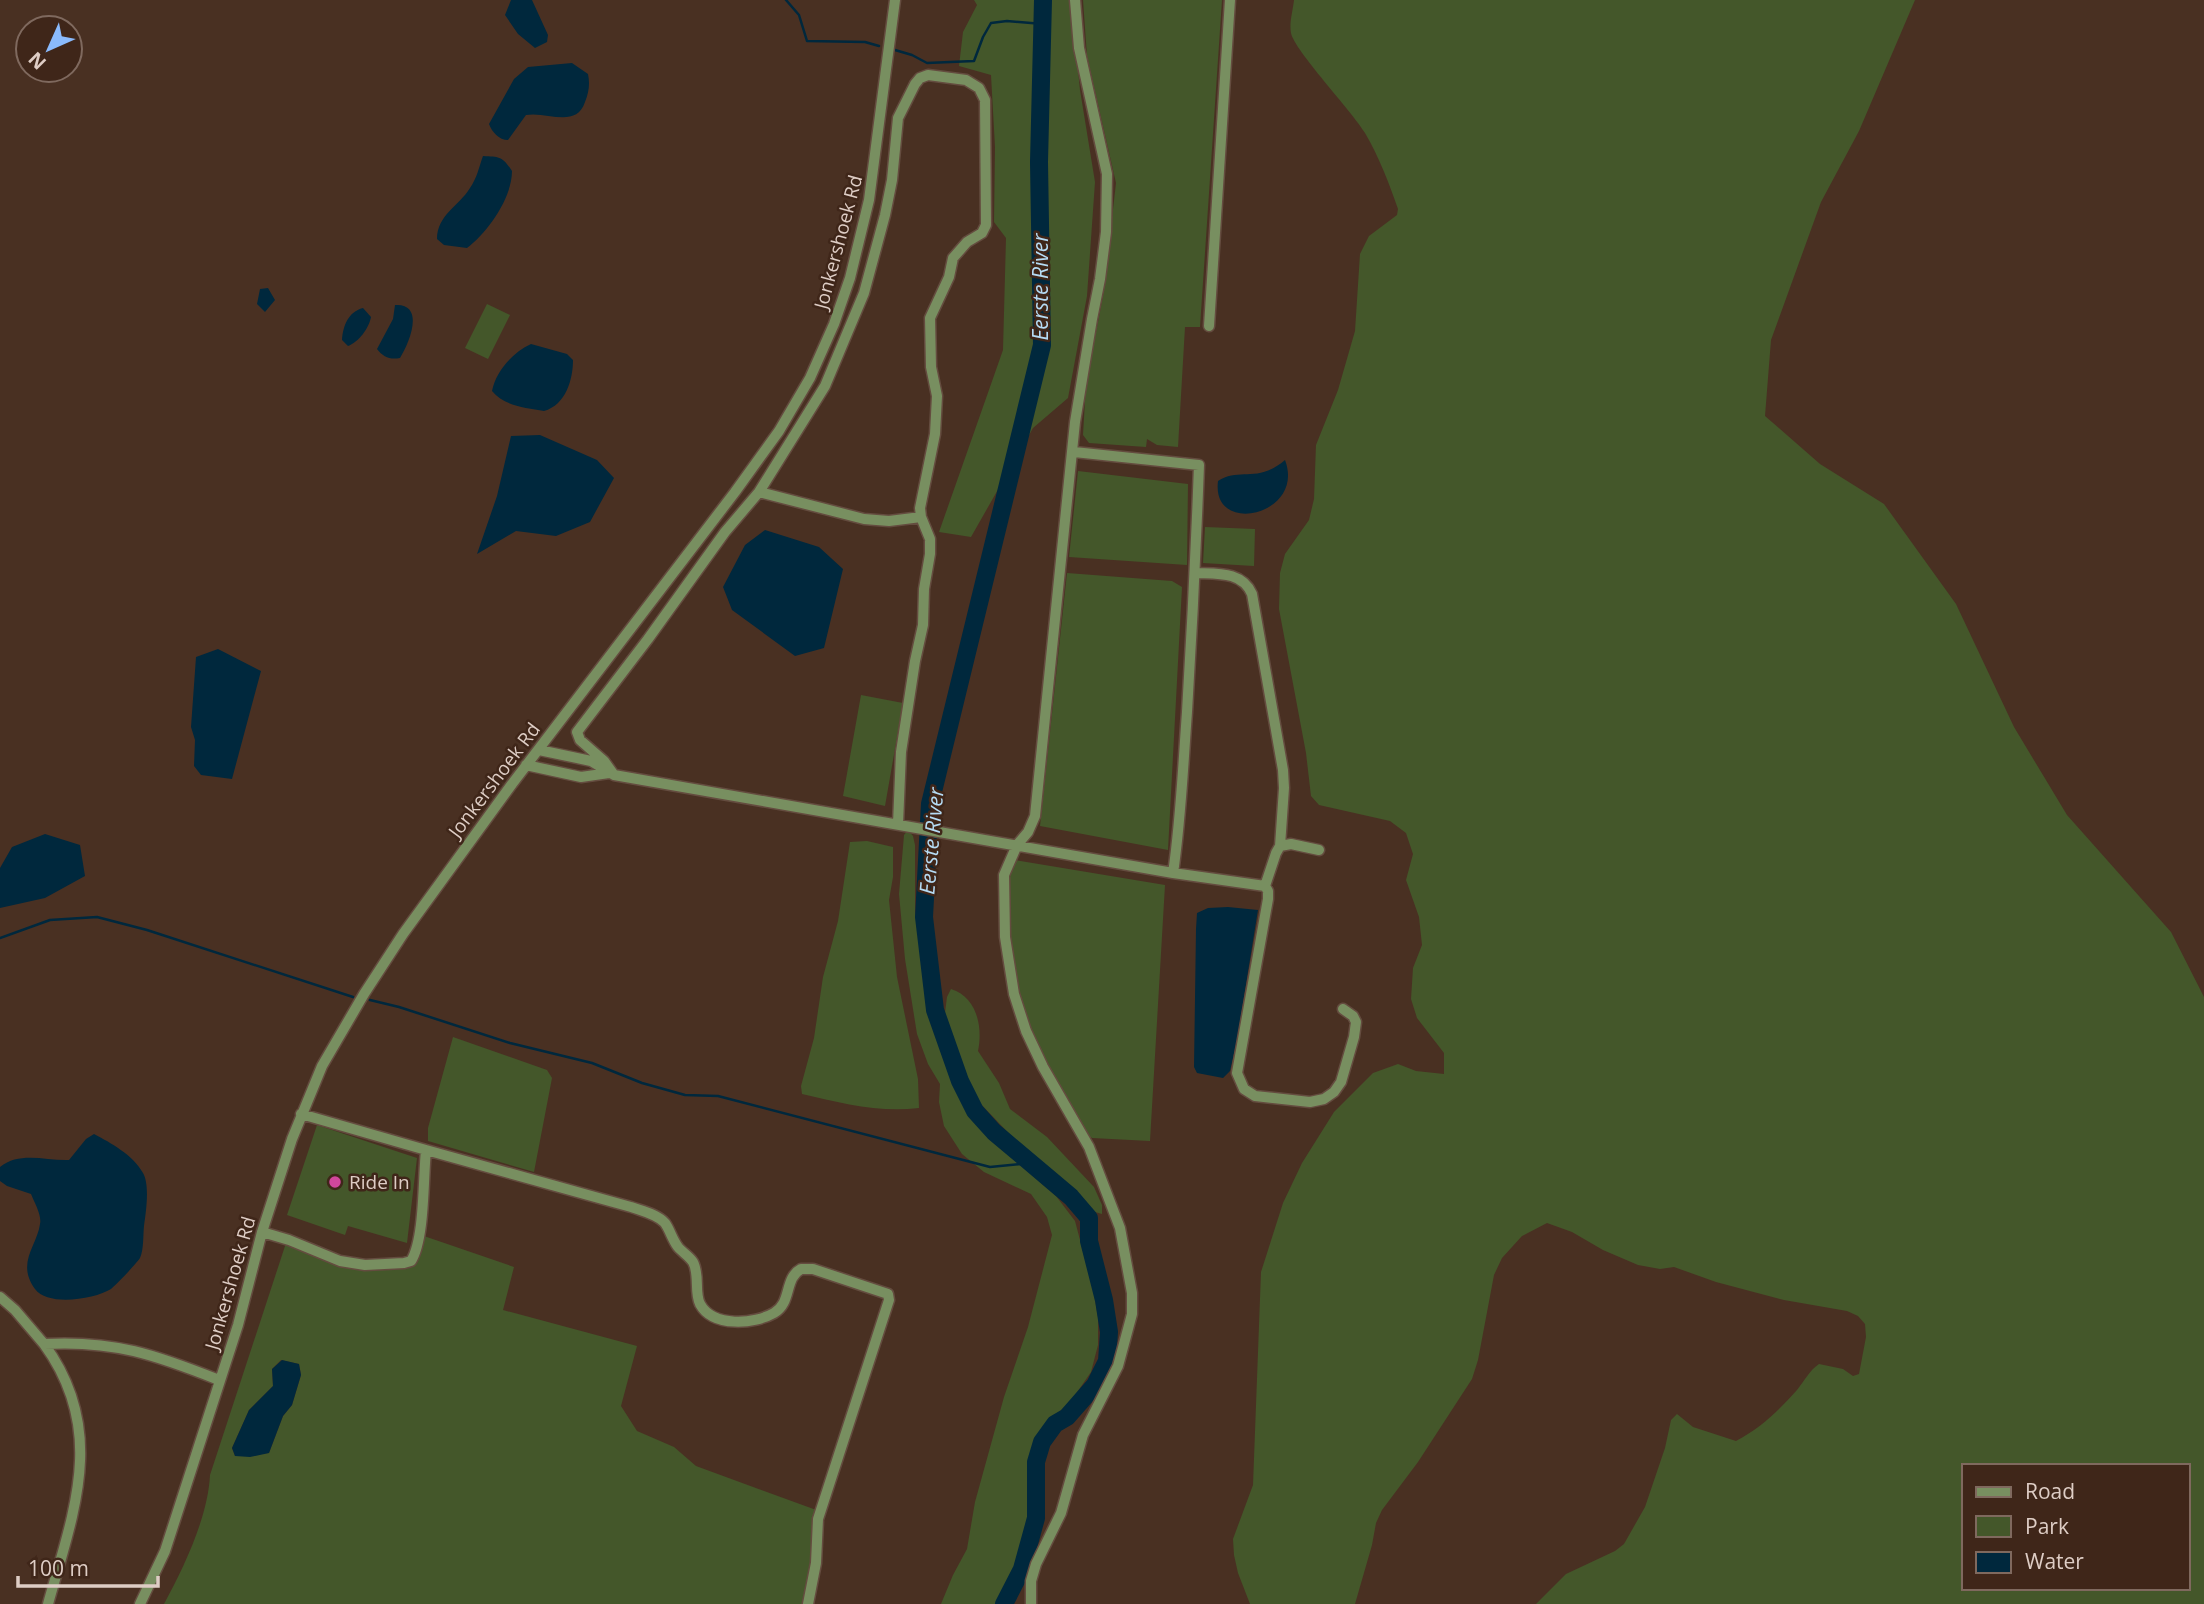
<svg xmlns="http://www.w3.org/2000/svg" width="2204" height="1604" font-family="'Open Sans',sans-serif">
<rect width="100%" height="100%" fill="#493022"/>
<path fill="#44572a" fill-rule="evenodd" d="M 974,0 L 1071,0 L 1080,90 L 1095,182 L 1087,296 L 1068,398 L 1033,428 L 971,537 L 939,532 L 1003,350 L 1006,238 L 994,222 L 995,147 L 991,75 L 959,66 L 963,32 L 977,5 Z
M 1083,0 L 1222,0 L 1200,327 L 1185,327 L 1178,447 L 1157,445 L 1147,439 L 1146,447 L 1089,443 L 1083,435 L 1086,384 L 1103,296 L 1116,183 L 1087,56 Z
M 1294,0 L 1915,0 L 1859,131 L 1821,202 L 1771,340 L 1765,416 L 1820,464 L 1884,504 L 1956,604 L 2014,727 L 2067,815 L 2171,932 L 2204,997 L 2204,1604 L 1536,1604 L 1566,1574 L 1615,1551 L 1624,1544 L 1645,1507 L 1665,1448 L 1671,1420 L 1677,1414 L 1693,1427 L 1736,1441 C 1761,1428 1779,1410 1797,1390 C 1805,1380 1809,1371 1819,1364 L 1843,1369 L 1853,1376 L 1859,1374 L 1866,1337 L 1865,1324 L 1858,1316 L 1847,1311 L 1784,1300 L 1716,1282 L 1674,1267 L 1660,1269 L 1638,1265 L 1603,1250 L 1572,1232 L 1547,1223 L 1522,1236 L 1502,1258 L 1494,1275 L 1478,1360 L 1472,1379 L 1418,1462 L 1382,1510 L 1376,1523 L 1372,1545 L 1355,1604 L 1250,1604 L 1238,1573 L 1234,1555 L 1233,1539 L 1253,1485 L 1261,1272 L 1283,1203 L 1302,1163 L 1334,1112 L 1373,1073 L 1398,1064 L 1416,1071 L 1444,1074 L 1444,1053 L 1417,1018 L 1411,999 L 1413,968 L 1422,945 L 1419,917 L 1406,880 L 1413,854 L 1406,833 L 1390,821 L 1319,805 L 1311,796 L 1306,753 L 1279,609 L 1280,573 L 1285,554 L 1309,520 L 1314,499 L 1316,445 L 1338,390 L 1355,331 L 1360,254 L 1369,236 L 1397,215 L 1398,209 C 1389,183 1379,157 1365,133 C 1352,111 1294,50 1291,33 C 1289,23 1293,10 1294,0 ZM 1964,1466 L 2188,1466 L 2188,1588 L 1964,1588 Z
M 487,304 L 510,315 L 488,359 L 465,348 Z
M 1078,471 L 1188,484 L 1187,565 L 1069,557 Z
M 1205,527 L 1255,529 L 1254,566 L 1203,563 Z
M 1067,573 L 1172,581 L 1182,587 L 1168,850 L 1040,826 Z
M 861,695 L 903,703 L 885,806 L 843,796 Z
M 908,830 L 913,836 L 915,845 L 915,912 L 923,974 L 936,1036 L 972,1113 L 991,1140 L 1056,1196 L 1075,1221 L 1093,1289 L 1098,1317 L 1098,1345 L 1091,1372 L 1071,1401 L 1046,1424 L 1035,1439 L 1031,1451 C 1027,1469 1030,1487 1029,1505 C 1027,1539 1015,1576 997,1604 L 941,1604 L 953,1575 L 967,1549 L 975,1502 L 1004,1397 L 1028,1327 L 1052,1235 L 1047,1217 L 1031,1194 L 984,1172 L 962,1154 L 944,1126 L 939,1102 L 940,1084 L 928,1064 L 917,1034 L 905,959 L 899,894 L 904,835 Z
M 867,841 L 893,847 L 893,877 L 889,900 L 897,977 L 918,1079 L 919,1108 C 879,1113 841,1103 802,1094 L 801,1086 L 814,1038 L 823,977 L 838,921 L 850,842 Z
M 1015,860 L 1165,885 L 1150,1141 L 1092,1138 L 1087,1135 C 1067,1100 1044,1064 1029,1025 C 1009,974 1007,919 1010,865 Z
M 951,989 C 977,997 983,1027 978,1051 L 999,1083 L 1010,1109 L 1047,1137 L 1094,1187 L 1102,1205 L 1102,1214 L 1095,1212 L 1018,1143 L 977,1100 L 954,1050 L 945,1013 L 947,997 Z
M 453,1037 L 547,1070 L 552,1078 L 534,1172 L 428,1141 L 428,1128 Z
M 317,1125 L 417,1158 L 407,1243 L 348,1226 L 345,1235 L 287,1215 Z
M 421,1235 L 514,1267 L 503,1310 L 637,1346 L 621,1406 L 637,1431 L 674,1447 L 696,1466 L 819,1511 L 815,1551 L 806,1604 L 164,1604 C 184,1567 208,1517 210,1475 L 286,1243 L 360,1270 L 363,1267 L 408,1266 ZM 281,1360 L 299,1364 L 301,1375 L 292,1405 L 283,1416 L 269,1453 L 235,1456 L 232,1448 L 249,1410 L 273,1386 L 272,1369 Z"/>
<path fill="#00283d" d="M 511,0 L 532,0 L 548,35 L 547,42 L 535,48 L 518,34 L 505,15 Z
M 572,63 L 588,74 C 590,84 589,92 585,102 C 576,129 547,111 526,115 L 508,140 C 499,140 492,132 489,124 L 514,79 L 528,67 Z
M 483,156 C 500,157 502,156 512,171 C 512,198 488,232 467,248 L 444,245 L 437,239 C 437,215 459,206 470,188 C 477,178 479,167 483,156 Z
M 268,288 L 275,300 L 265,312 L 257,304 L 260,289 Z
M 395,305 C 426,303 409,344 400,358 C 390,360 383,357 377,349 L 393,319 Z
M 363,308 L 371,317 C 369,328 359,342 348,346 L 342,340 C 343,326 348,312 363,308 Z
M 531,344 L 567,354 L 573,360 C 573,379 566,405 544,411 C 526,408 504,406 492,391 C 496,371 512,353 531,344 Z
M 540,435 L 597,460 L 614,478 L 590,522 L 556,536 L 516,531 L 477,554 L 497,496 L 511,436 Z
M 1285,460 C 1306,515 1211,537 1218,481 C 1240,467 1257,484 1285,460 Z
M 765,530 L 819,547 L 843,569 L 824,648 L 795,656 L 732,610 L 723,587 L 745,545 Z
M 218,649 L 261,671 L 232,779 L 201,775 L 194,766 L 195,740 L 191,727 L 196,657 Z
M 45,834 L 80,845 L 85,876 L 45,898 L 0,908 L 0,868 L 12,847 Z
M 1228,907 L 1258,910 L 1237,1040 L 1230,1071 L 1223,1078 L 1197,1073 L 1194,1067 L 1196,929 L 1197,913 L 1208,908 Z
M 94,1134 C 111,1143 133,1155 143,1173 C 150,1185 146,1212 144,1226 C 143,1235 144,1249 140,1258 C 137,1263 116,1285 111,1289 C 95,1299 48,1307 35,1289 C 16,1263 37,1246 40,1224 C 42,1215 34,1202 31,1194 L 7,1186 L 0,1181 L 0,1167 C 20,1151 46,1161 69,1160 L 86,1139 Z
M 282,1360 L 299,1364 L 301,1375 L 292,1405 L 283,1416 L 269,1453 L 250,1457 L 235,1456 L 232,1448 L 249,1410 L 273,1386 L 272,1369 Z"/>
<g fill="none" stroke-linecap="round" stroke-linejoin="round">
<path stroke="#00283d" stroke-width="2.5" d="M 786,0 L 799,15 L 807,41 L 865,42 L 879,46
M 895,50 L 912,55 L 927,63 L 974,61 L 983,37 L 991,23 L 1007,21 L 1043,24
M 0,938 L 50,920 L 97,917 L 147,930 L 353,997
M 370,1000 L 399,1007 L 510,1043 L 592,1063 L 642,1083 L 685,1095 L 718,1096 L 990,1167 L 1030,1163"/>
<path stroke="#00283d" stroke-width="18" d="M 1004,1604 L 1022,1569 L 1036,1518 L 1036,1462 L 1042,1442 L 1055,1424 L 1067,1417 L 1095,1385 L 1107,1361 L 1109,1332 L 1104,1300 L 1089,1241 L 1089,1218 L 1071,1197 L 994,1132 L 975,1111 L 960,1081 L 935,1010 L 924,917 L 930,804 L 1042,345 L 1039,162 L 1043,0"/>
<defs>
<path id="minor" d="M 1209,326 L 1230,0
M 1074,452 L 1199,465 C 1196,548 1192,630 1187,712 C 1183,766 1181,819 1173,873
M 759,492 L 864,519 L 889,521 L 921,517
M 1195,573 C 1217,574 1242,571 1252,594 L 1283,770 L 1284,788 L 1280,846
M 539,750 L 591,761 L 614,775 L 1173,873 L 1265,886 L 1268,891 L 1268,899 L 1237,1073 L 1244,1089 L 1255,1096 L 1310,1102 L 1324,1099 L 1334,1092 L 1341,1082 L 1354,1037 L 1356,1022 L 1353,1016 L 1343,1009
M 526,765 L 581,777 L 609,773
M 614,775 L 604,761 L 580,740 L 577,732 L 648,639 L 725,532 L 759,492 L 825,386 L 864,293 L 885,215 L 892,180 L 898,118 L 915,84 L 920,78 L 928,75 L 966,80 L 979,88 L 985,100 L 986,225 L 982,233 L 967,242 L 953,258 L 949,277 L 930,318 L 931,367 L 937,396 L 935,434 L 920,508 L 921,517 L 930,539 L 930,554 L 924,589 L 923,625 L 915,661 L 901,752 L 898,824
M 1265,886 L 1276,853 L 1280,846 L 1291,844 L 1319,850
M 426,1150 L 631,1207 C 642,1211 657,1214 665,1223 C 670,1230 672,1239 678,1247 C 682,1252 689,1256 693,1262 C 700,1275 694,1292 700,1304 C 713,1328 755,1324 774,1313 C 792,1303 784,1278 801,1269 L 813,1269 L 888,1294 L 889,1300 L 818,1519 L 816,1563 L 808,1604
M 262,1232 L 289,1240 L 340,1261 L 365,1265 L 404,1263 L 411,1261 C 425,1239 423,1177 426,1150 L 301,1114
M 0,1297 L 15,1310 L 44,1344 C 114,1340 156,1355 219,1380
M 44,1344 C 107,1430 74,1511 48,1604
M 140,1604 L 165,1551 L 238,1325 L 262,1232 L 292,1139 L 322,1066 L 364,994 L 403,934 L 512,784 L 735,492 L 779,431 L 810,378 L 834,324 L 850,278 L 869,200 L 895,0
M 1031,1604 L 1031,1581 L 1036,1564 L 1061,1513 L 1083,1435 L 1118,1366 L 1132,1314 L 1132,1293 L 1120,1228 L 1089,1147 L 1043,1067 L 1026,1031 L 1014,994 L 1005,937 L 1004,875 L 1017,845 L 1028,832 L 1035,816 L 1075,422 L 1092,319 L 1100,279 L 1106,232 L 1107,174 L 1079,48 L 1075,0"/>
</defs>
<use href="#minor" stroke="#644c3f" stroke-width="13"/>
<use href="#minor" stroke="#788f60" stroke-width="10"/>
</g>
<circle fill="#d1479c" stroke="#3f2619" stroke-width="2.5" cx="335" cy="1182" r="7"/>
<g text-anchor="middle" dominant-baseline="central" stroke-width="5" stroke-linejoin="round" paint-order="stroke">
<g font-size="19" fill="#decdc5" stroke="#3f2619">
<text transform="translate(838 242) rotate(-75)">Jonkershoek Rd</text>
<text transform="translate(494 780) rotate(-53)">Jonkershoek Rd</text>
<text transform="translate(230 1283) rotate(-74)">Jonkershoek Rd</text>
</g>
<g font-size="19" fill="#decdc5" stroke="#3f2619" text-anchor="start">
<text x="349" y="1182">Ride In</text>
</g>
<g font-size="21" font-style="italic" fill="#b5dbf4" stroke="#3f2619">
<text transform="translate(1040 287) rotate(-90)">Eerste River</text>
<text transform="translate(931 841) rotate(-85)">Eerste River</text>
</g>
</g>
<rect x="1962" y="1464" width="228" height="126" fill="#3f2619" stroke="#7f695e" stroke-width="2"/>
<rect x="1976" y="1487" width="35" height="10" fill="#788f60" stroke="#7f695e" stroke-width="2"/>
<text x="2025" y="1499" font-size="21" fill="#decdc5">Road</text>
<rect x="1976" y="1516" width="35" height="21" fill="#44572a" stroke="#7f695e" stroke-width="2"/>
<text x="2025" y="1534" font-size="21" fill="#decdc5">Park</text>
<rect x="1976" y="1552" width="35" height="21" fill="#00283d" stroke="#7f695e" stroke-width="2"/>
<text x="2025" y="1569" font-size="21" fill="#decdc5">Water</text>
<g transform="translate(49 49) rotate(225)"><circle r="33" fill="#3f2619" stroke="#7f695e" stroke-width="2"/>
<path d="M0-5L12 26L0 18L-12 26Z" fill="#8abafc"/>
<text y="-10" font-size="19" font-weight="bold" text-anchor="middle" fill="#decdc5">N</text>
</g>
<path d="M18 1576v10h140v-10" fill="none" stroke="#decdc5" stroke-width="3.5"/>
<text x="28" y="1576" font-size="21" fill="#decdc5" stroke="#3f2619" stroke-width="5" paint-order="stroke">100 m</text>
</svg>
